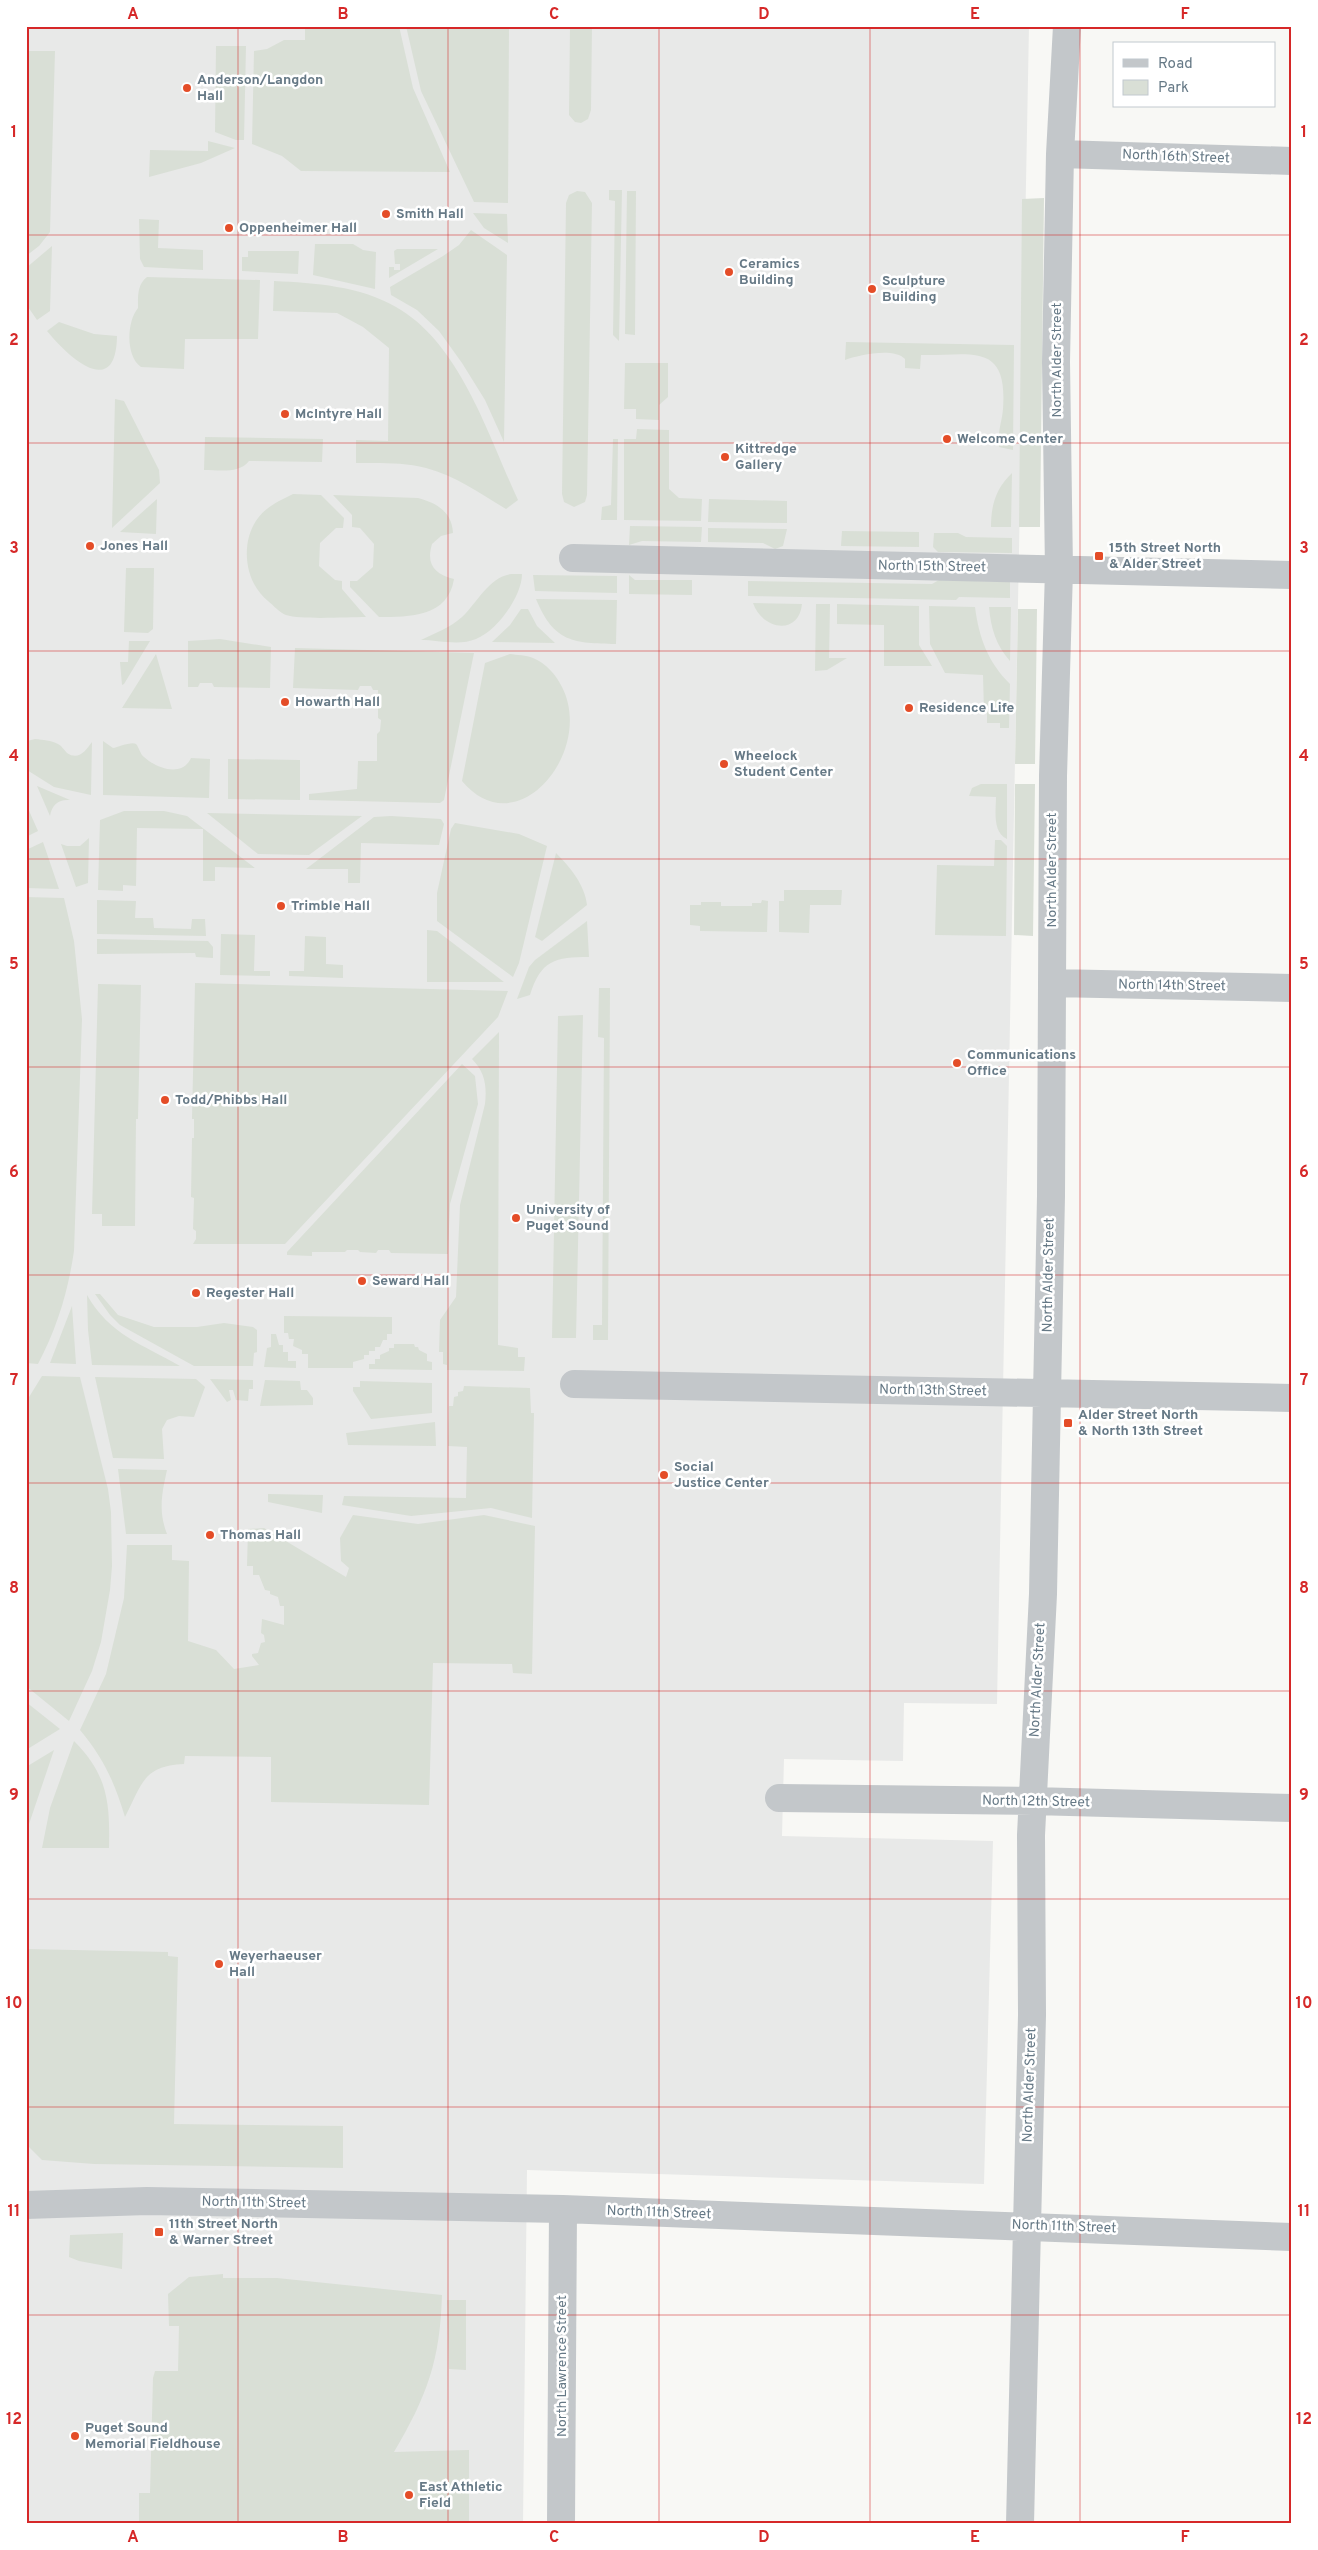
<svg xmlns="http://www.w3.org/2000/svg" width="1318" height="2550" font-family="Overpass,sans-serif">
<rect width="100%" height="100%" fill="#f8f8f5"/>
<path fill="#e8e9e8" d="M 26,26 L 1029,26 L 997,1704 L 904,1703 L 903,1761 L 784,1759 L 782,1836 L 993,1841 L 984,2184 L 527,2170 L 523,2524 L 26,2524 Z"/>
<path fill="#d9dfd6" d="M 305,26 L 399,26 L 413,88 L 450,172 L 301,171 L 282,156 L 252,144 L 254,51 L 267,49 L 284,40 L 305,40 Z
M 406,26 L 509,26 L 508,203 L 474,202 L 421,91 Z
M 570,26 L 592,26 L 591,110 L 588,119 L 581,123 L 575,122 L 569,115 Z
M 216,46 L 246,46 L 244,140 L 236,140 L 215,132 Z
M 26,51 L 55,51 L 50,232 L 39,246 L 26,256 Z
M 208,141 L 235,148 L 201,163 L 149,177 L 150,150 L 208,151 Z
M 609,190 L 622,190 L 619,341 L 613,335 L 615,201 L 609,200 Z
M 577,191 L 585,192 L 592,203 L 587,495 L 585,502 L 574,507 L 564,502 L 562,494 L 566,203 L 569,195 Z
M 627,191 L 636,191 L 635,335 L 625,334 Z
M 1044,198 L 1040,527 L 1019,527 L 1022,199 Z
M 473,213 L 507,214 L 508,243 L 484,228 Z
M 139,219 L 159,220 L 158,248 L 203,250 L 203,270 L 144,267 L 140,259 Z
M 471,230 L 507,255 L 504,442 L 485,400 L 462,363 L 439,331 L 417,310 L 391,295 L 390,287 L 443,256 L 459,245 Z
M 315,244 L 353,244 L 363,250 L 376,252 L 375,289 L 313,275 Z
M 52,246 L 50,311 L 37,320 L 26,304 L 26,268 Z
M 397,249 L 438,249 L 389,278 L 389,267 L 394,267 L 394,270 L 400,270 L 400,264 L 395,264 L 394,251 Z
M 248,251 L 299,251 L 298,274 L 242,271 L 242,257 L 248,257 Z
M 147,277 L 260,280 L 258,339 L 185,339 L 184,369 L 141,367 C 125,356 127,321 138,308 C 138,296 137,285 147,277 Z
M 274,281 C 315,283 360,286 396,307 C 460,343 488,435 518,500 L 506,509 C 481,494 454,475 426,468 C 403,462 379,463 356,463 L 356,440 L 388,441 L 389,348 L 363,327 L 337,313 L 273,311 Z
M 59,322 L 94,334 L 117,336 C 116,401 68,357 47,331 Z
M 846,342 L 1014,345 L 1013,450 L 999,447 C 997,433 1002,422 1003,409 C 1008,341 971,356 921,355 L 920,369 L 905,368 L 905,359 C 894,347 858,355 845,360 Z
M 625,363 L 668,363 L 668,397 L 659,405 L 659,420 L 636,419 L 636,409 L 624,409 Z
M 115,399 L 124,401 L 159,470 L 160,483 L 112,528 Z
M 637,429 L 669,430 L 669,489 L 679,498 L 702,499 L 701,521 L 624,520 L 624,439 L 636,439 Z
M 205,437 L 323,439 L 322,462 L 249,461 C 239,474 219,470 204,470 Z
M 613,439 L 618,439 L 617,520 L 601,520 L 602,507 L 611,505 Z
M 1012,473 L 1011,527 L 991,527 C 991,505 996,488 1012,473 Z
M 293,494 L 321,495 L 344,518 L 343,528 L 336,528 L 320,543 L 319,566 L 335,580 L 342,581 L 342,589 L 366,617 C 347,617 302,620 286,615 C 280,613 273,605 268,601 C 244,582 240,542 258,518 C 267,506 281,500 293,494 Z
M 333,495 L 418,498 C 437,503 452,512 453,533 L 441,536 L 432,544 C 426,564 434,574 454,579 C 448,617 410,617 379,617 L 350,587 L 350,581 L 357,581 L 373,567 L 374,544 L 360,528 L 352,527 L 352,515 Z
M 157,499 L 156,534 L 120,532 Z
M 709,499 L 787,501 L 787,523 L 708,522 Z
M 630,526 L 702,527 L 701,542 L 642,541 L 629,545 Z
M 708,528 L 787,529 L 783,546 L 775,549 L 763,543 L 708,542 Z
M 842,531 L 919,532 L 919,547 L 841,546 Z
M 934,533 L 958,533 L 966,537 L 1012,538 L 1012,553 L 938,552 L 933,547 Z
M 126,568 L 154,568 L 153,629 L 148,633 L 124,632 Z
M 511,574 L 522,574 C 522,596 497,631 476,639 C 460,646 437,640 421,640 C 435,633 450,628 462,617 C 477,603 489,577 511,574 Z
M 533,575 L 617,576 L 617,593 L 535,591 Z
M 629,575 L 635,580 L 692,580 L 692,595 L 629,594 Z
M 939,580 L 1010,582 L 1010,598 L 959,597 L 956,600 L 748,596 L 748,581 L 932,584 Z
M 536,599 L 617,600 L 616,644 C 574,643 554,643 536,599 Z
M 753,603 L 802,604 C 799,636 762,630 753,603 Z
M 816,604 L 830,604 L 829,658 L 847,658 L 827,670 L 815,671 Z
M 837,604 L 919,606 L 919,645 L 932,666 L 884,666 L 884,625 L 837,624 Z
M 929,606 L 975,607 C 979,638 988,662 1010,684 L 1009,728 L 1000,728 L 1000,723 L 987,723 L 987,713 L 984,712 L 983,675 L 945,673 L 930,644 Z
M 989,607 L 1011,607 L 1010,661 C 996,645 991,629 989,607 Z
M 521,609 L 528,609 L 537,626 L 555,643 L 492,642 L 510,625 Z
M 1018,609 L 1037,609 L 1035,764 L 1015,764 Z
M 220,639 L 271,647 L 270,688 L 214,687 L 212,683 L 200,683 L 198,687 L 188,687 L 188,641 Z
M 129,641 L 150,641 L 124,684 L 122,685 L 120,662 L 128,662 Z
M 295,648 L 474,653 L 444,800 L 440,803 L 309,800 L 309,794 L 357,789 L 358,761 L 377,761 L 377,734 L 380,731 L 381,720 L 378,718 L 378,690 L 373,690 L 371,686 L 360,686 L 358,690 L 293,688 Z
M 156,654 L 172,709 L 122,708 Z
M 510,654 C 517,655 526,655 533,658 C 546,663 556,675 562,687 C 595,751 517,847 462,781 L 485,663 Z
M 35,739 C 43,740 51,740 58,744 C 62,746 64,750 67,753 C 79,761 86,750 92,742 L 91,795 L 54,787 L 27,770 L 27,741 Z
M 103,741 L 113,748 C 118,747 132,741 136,744 C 139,747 140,754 144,757 C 156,768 182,778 191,758 L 210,759 L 209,798 L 103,795 Z
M 228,759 L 300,760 L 300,800 L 228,799 Z
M 981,784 L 1007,784 L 1007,839 C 992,832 996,810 996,797 L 969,796 L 972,788 Z
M 1015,784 L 1035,784 L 1033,936 L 1014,935 Z
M 37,786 L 70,800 C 59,799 52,804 50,816 Z
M 26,804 L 38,831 L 26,837 Z
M 124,811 L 164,811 L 187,816 L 255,868 L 215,867 L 215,881 L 203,881 L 203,829 L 137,828 L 136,886 L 123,885 L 123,891 L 98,890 L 100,820 Z
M 207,813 L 362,816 L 309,855 L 258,854 Z
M 391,816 L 441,819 L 444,824 L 439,845 L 361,843 L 360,883 L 348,883 L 348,869 L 306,869 L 374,817 Z
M 455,823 L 519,834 L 547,846 L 519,963 L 513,977 L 437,921 L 437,893 L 451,829 Z
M 89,838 L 88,883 L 76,887 L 61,844 L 67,846 L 80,846 Z
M 995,840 L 1001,840 L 1007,846 L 1006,936 L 935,935 L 937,865 L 994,866 Z
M 43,842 L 59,889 L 26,888 L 26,850 Z
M 556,853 C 570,867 585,885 587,905 L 542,941 L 535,937 Z
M 784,890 L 842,890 L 841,905 L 810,905 L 809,933 L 779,932 L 779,901 L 784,901 Z
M 26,897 L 64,898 L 74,941 L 82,1019 L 74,1251 C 68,1292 57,1328 38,1364 L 26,1363 Z
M 97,900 L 136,901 L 135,918 L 153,918 L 154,928 L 191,929 L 192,919 L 205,919 L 206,936 L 97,934 Z
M 762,900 L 768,901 L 767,932 L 700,931 L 700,926 L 690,925 L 690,905 L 701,905 L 701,902 L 721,902 L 721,906 L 752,906 L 752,903 L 761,903 Z
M 587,921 L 589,957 C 555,957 541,960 530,995 L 517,999 L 529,967 L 535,960 Z
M 427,930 L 437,931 L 504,982 L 427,982 Z
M 221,934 L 255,935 L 254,971 L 270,971 L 270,976 L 220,975 Z
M 305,936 L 326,937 L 326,964 L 343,965 L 343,978 L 289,976 L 289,971 L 304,971 Z
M 97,939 L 208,941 L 213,947 L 213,958 L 196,957 L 195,953 L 97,954 Z
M 195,983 L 508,991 L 498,1017 L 285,1244 L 193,1244 L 196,1239 L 196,1231 L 193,1229 L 194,1198 L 191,1197 L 192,1138 L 194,1138 L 194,1119 L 192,1119 Z
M 98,984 L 141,985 L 138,1119 L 136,1119 L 135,1226 L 102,1226 L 102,1214 L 92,1214 Z
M 599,988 L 610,988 L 608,1340 L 593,1340 L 593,1325 L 602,1325 L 604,1038 L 598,1037 Z
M 583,1015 L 576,1338 L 552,1338 L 558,1016 Z
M 499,1032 L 498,1345 L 518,1348 L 518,1357 L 525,1357 L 524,1371 L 447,1370 L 447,1365 L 443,1364 L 443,1352 L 439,1352 L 440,1320 L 456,1297 L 460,1205 L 485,1104 C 487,1086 485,1072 472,1059 Z
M 462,1064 L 475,1076 L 478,1104 L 450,1204 L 448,1254 L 391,1253 L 389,1250 L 378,1250 L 376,1253 L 360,1252 L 358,1250 L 347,1250 L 345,1252 L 312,1252 L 312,1256 L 287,1255 L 287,1252 Z
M 95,1294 L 100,1294 L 118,1315 L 154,1327 L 197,1327 L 224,1323 L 253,1327 L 257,1330 L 257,1352 L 254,1353 L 253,1366 L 194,1366 L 120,1325 L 110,1315 Z
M 87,1295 C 110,1335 142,1344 180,1366 L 92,1365 L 88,1330 Z
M 72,1306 L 76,1364 L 50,1363 Z
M 284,1316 L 392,1317 L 392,1334 L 387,1334 L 387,1340 L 383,1340 L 380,1347 L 375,1347 L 375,1351 L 369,1351 L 369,1355 L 364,1355 L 364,1359 L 353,1362 L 353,1368 L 308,1368 L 308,1354 L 302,1354 L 302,1350 L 293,1346 L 294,1339 L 289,1339 L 288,1333 L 284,1333 Z
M 271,1334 L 276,1334 L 279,1345 L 283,1345 L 283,1352 L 288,1352 L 288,1361 L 296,1361 L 296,1368 L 264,1367 L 267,1348 L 271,1347 Z
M 394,1344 L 414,1344 L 415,1347 L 418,1347 L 419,1350 L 427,1354 L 427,1361 L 432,1362 L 432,1370 L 369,1369 L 369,1364 L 375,1364 L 375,1359 L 380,1359 L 380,1355 L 389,1351 L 389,1348 L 394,1348 Z
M 42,1376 L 80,1377 L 108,1489 L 111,1512 L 112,1566 L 110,1590 L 101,1642 L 92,1671 L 69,1721 L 26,1686 L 26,1402 Z
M 95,1377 L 196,1379 L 205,1387 L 194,1417 L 179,1416 L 167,1420 L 162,1429 L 164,1459 L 113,1458 Z
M 210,1379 L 253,1380 L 253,1389 L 249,1389 L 248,1401 L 236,1400 L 233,1390 L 229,1390 L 231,1400 L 227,1402 Z
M 265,1380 L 300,1381 L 301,1390 L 307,1390 L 313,1398 L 313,1405 L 260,1406 Z
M 360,1381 L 432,1383 L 432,1413 L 371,1419 L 353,1391 L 353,1387 L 360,1387 Z
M 464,1386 L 530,1388 L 531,1413 L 534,1413 L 532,1518 L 491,1508 L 411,1516 L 342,1505 L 344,1496 L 466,1498 L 467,1447 L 448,1446 L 449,1406 L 453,1406 L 454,1397 L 458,1396 L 458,1392 L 463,1391 Z
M 435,1422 L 436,1446 L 348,1445 L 346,1433 Z
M 118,1469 L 167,1470 C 162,1493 158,1511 167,1534 L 126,1534 Z
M 268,1494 L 323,1495 L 322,1513 L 268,1502 Z
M 353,1515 L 418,1524 L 484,1515 L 535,1526 L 532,1674 L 513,1673 L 512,1664 L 433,1663 L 429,1805 L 271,1802 L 271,1757 L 185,1756 L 184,1764 C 143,1766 142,1784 125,1817 C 114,1781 104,1759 80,1730 L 106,1674 L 124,1598 L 127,1545 L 172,1545 L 172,1560 L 189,1561 L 188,1641 L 216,1650 L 234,1669 L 259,1665 L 252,1656 L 252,1654 L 258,1653 L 261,1643 L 265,1642 L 264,1635 L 261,1633 L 262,1619 L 284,1625 L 284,1606 L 280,1606 L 278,1597 L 270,1594 L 270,1591 L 265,1590 L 259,1575 L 253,1575 L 253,1566 L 247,1566 L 248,1529 L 264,1528 L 346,1577 L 349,1568 L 341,1561 L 340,1538 Z
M 26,1702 L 60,1729 L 26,1750 Z
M 74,1741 C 108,1775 110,1803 109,1848 L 42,1848 L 50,1808 Z
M 54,1750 L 26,1833 L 26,1767 Z
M 26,1949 L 168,1952 L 168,1956 L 178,1957 L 174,2124 L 343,2126 L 343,2168 L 94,2164 L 42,2160 L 29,2147 Z
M 123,2233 L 122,2269 L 79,2261 L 69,2257 L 70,2235 Z
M 223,2274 L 223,2278 L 277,2278 L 442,2295 C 440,2361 427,2396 394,2452 L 469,2450 L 469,2524 L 139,2524 L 139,2493 L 150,2493 L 153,2378 L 155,2371 L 178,2371 L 179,2326 L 169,2326 L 168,2294 L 189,2277 Z
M 447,2300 L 466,2300 L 466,2370 L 449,2369 Z"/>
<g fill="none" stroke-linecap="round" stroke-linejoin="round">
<path stroke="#c3c7ca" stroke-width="28" d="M 1060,154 L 1292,161
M 573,558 L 1292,575
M 1052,983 L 1292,988
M 574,1384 L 1292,1398
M 779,1798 L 1033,1801 L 1292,1808
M 26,2205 L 147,2201 L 563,2209 L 1292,2237
M 561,2524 L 563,2209
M 1020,2524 L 1032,2015 L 1031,1835 L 1043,1594 L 1051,1196 L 1053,776 L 1059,570 L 1056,362 L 1060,154 L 1067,26"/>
</g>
<path fill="none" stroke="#d62828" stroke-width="1" stroke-opacity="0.55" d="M 238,26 L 238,2524M 448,26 L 448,2524M 659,26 L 659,2524M 870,26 L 870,2524M 1080,26 L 1080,2524M 26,235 L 1292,235M 26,443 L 1292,443M 26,651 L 1292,651M 26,859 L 1292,859M 26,1067 L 1292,1067M 26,1275 L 1292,1275M 26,1483 L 1292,1483M 26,1691 L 1292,1691M 26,1899 L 1292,1899M 26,2107 L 1292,2107M 26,2315 L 1292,2315"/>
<g fill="#e44d28" stroke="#fff" stroke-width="2">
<circle cx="187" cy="88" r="5"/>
<circle cx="386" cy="214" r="5"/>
<circle cx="229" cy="228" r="5"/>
<circle cx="729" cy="272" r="5"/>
<circle cx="872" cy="289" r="5"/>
<circle cx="285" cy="414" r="5"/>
<circle cx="947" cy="439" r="5"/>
<circle cx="725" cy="457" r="5"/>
<circle cx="90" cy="546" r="5"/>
<rect x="1094" y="551" width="10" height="10" rx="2.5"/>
<circle cx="285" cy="702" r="5"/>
<circle cx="909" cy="708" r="5"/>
<circle cx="724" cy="764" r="5"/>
<circle cx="281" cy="906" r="5"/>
<circle cx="957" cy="1063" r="5"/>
<circle cx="165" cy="1100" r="5"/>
<circle cx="516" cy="1218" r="5"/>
<circle cx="362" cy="1281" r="5"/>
<circle cx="196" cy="1293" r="5"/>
<rect x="1063" y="1418" width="10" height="10" rx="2.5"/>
<circle cx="664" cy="1475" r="5"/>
<circle cx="210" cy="1535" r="5"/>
<circle cx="219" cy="1964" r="5"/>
<rect x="154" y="2227" width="10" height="10" rx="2.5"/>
<circle cx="75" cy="2436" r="5"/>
<circle cx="409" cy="2495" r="5"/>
</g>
<g text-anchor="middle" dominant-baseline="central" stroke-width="5" stroke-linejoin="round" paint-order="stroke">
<g font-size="14" font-weight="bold" fill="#667986" stroke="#fff" text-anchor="start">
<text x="197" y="80">Anderson/Langdon<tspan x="197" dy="16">Hall</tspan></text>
<text x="396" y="214">Smith Hall</text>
<text x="239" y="228">Oppenheimer Hall</text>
<text x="739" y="264">Ceramics<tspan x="739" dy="16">Building</tspan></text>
<text x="882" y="281">Sculpture<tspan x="882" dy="16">Building</tspan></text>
<text x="295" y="414">McIntyre Hall</text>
<text x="957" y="439">Welcome Center</text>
<text x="735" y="449">Kittredge<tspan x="735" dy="16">Gallery</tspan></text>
<text x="100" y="546">Jones Hall</text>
<text x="1109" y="548">15th Street North<tspan x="1109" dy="16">&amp; Alder Street</tspan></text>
<text x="295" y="702">Howarth Hall</text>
<text x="919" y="708">Residence Life</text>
<text x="734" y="756">Wheelock<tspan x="734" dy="16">Student Center</tspan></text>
<text x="291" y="906">Trimble Hall</text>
<text x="967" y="1055">Communications<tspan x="967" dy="16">Office</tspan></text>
<text x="175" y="1100">Todd/Phibbs Hall</text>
<text x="526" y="1210">University of<tspan x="526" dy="16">Puget Sound</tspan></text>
<text x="372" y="1281">Seward Hall</text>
<text x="206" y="1293">Regester Hall</text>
<text x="1078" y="1415">Alder Street North<tspan x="1078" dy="16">&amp; North 13th Street</tspan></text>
<text x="674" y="1467">Social<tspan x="674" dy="16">Justice Center</tspan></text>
<text x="220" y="1535">Thomas Hall</text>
<text x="229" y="1956">Weyerhaeuser<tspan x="229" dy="16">Hall</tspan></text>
<text x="169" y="2224">11th Street North<tspan x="169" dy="16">&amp; Warner Street</tspan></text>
<text x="85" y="2428">Puget Sound<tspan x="85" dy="16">Memorial Fieldhouse</tspan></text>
<text x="419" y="2487">East Athletic<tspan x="419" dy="16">Field</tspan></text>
</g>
<g font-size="14" fill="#667986" stroke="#fff">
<text transform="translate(1176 157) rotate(2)">North 16th Street</text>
<text transform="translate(1057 360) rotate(-90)">North Alder Street</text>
<text transform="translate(932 567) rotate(1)">North 15th Street</text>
<text transform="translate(1052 870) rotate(-90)">North Alder Street</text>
<text transform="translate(1172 986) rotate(1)">North 14th Street</text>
<text transform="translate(1049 1275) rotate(-89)">North Alder Street</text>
<text transform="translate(933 1391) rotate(1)">North 13th Street</text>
<text transform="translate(1038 1680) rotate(-87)">North Alder Street</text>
<text transform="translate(1036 1802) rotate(1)">North 12th Street</text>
<text transform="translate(1030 2085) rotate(-88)">North Alder Street</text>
<text transform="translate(254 2203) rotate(1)">North 11th Street</text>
<text transform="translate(659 2213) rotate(2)">North 11th Street</text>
<text transform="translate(1064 2227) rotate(2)">North 11th Street</text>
<text transform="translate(562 2366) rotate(-90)">North Lawrence Street</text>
</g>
</g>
<rect width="1318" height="2550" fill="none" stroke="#ffffff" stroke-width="55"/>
<rect x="1113" y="42" width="162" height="65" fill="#ffffff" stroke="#c2c9cf"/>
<rect x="1123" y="59" width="25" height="8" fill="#c3c7ca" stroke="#c2c9cf"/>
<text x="1158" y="68" font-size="15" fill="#667986">Road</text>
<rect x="1123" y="80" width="25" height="15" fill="#d9dfd6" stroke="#c2c9cf"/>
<text x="1158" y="92" font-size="15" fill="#667986">Park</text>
<rect x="28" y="28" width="1262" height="2494" fill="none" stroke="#d62828" stroke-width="2"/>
<g font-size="16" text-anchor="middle" font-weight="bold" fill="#d62828">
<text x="133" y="19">A</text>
<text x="343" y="19">B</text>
<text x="554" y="19">C</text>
<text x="764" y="19">D</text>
<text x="975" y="19">E</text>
<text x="1185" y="19">F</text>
<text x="14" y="137">1</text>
<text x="1304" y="137">1</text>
<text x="14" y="345">2</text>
<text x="1304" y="345">2</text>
<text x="14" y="553">3</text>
<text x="1304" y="553">3</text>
<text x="14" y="761">4</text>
<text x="1304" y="761">4</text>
<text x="14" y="969">5</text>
<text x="1304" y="969">5</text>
<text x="14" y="1177">6</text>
<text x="1304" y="1177">6</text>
<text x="14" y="1385">7</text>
<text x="1304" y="1385">7</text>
<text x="14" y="1593">8</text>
<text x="1304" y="1593">8</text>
<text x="14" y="1800">9</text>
<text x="1304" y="1800">9</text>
<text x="14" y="2008">10</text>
<text x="1304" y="2008">10</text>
<text x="14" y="2216">11</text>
<text x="1304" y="2216">11</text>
<text x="14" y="2424">12</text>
<text x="1304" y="2424">12</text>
<text x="133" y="2542">A</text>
<text x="343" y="2542">B</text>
<text x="554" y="2542">C</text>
<text x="764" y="2542">D</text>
<text x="975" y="2542">E</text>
<text x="1185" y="2542">F</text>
</g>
</svg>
